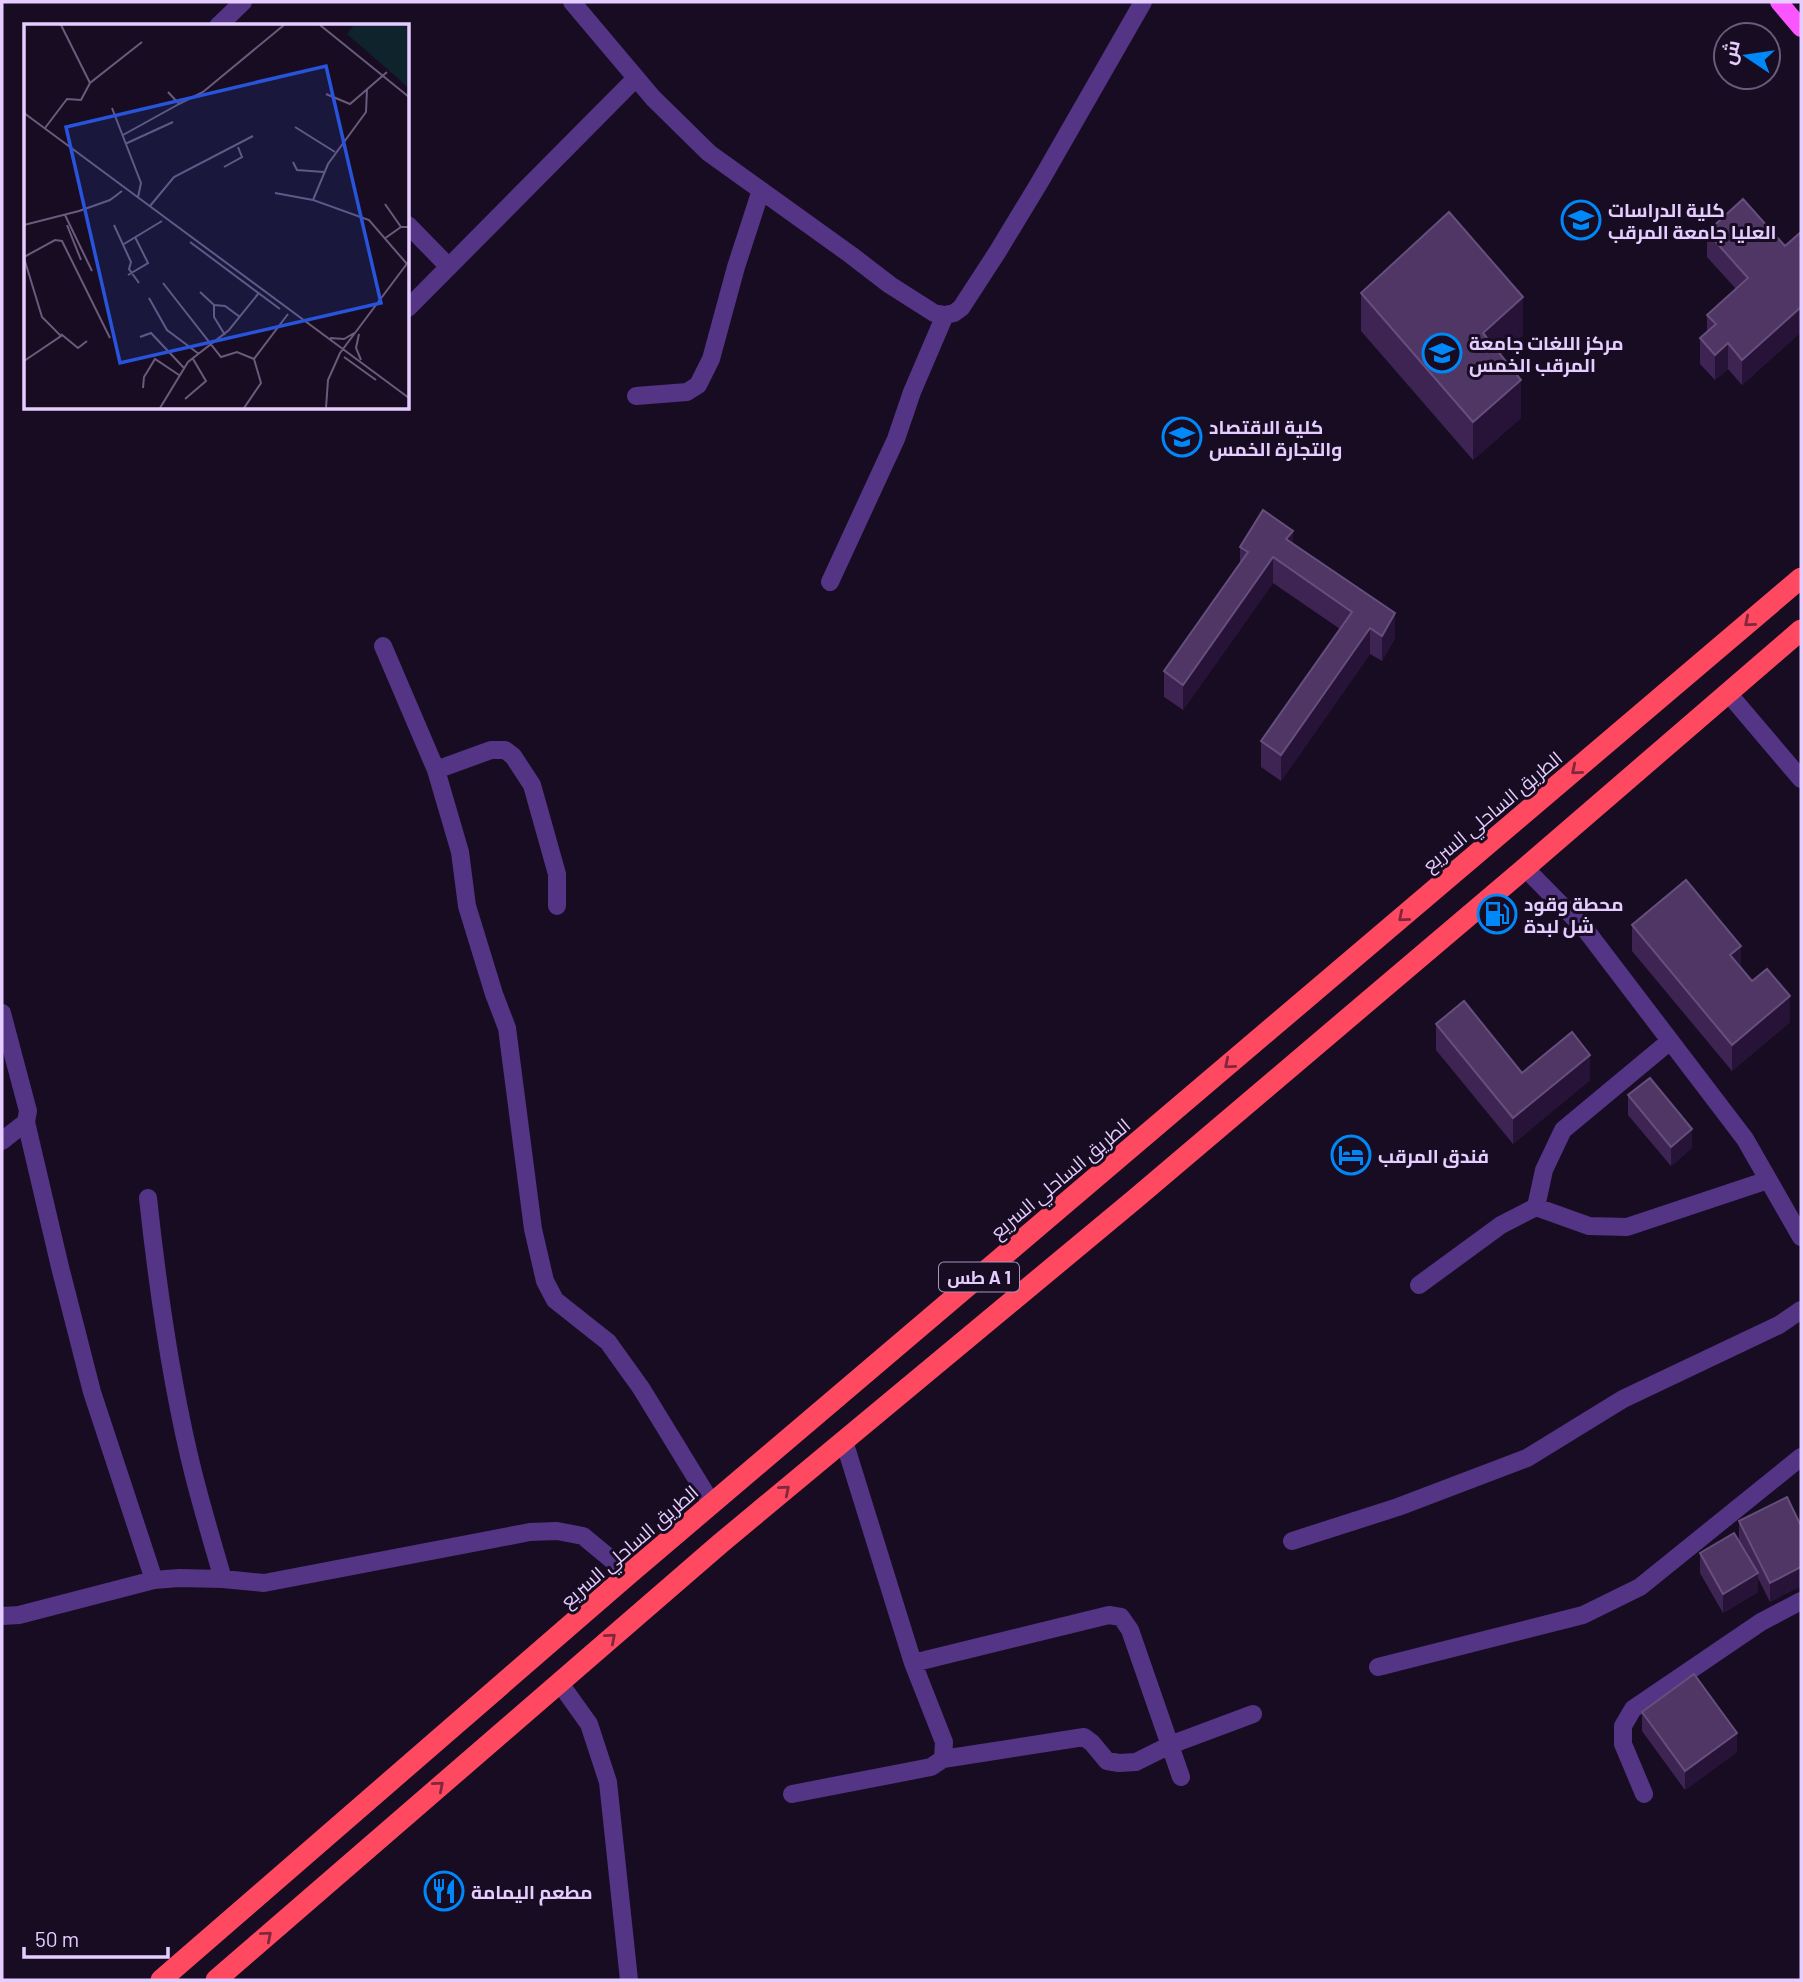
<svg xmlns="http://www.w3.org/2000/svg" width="1803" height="1982" font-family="Barlow,Cairo,sans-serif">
<rect width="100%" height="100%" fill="#180c23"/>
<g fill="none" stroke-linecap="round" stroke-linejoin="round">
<path stroke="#543484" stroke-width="18" d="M 572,2 L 653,98 L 709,153 L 851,255 L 890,285 L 934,313 L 945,315 L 954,313 L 961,308 L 998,251 L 1041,180 L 1143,2
M 218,26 L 243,2
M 408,225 L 449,267
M 408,308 L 636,78
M 636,396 L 687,392 L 698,385 L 711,359 L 736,267 L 761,190
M 830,582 L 896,439 L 912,392 L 945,315
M 383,646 L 436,770 L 460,852 L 467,906 L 494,994 L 507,1028 L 533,1229 L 545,1281 L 555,1300 L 608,1342 L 641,1388 L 712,1504
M 1728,693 L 1801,779
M 436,770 L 491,750 L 505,750 L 513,756 L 532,785 L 557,874 L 557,906
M 1525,868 L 1585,929 L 1745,1139 L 1801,1237
M 2,1013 L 28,1111 L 26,1122 L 2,1141
M 26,1122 L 60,1267 L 92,1392 L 154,1580
M 148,1198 C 158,1291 171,1385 194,1476 C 203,1511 213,1545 223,1579
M 1536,1207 L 1544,1170 L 1563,1130 L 1670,1041
M 1419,1285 L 1501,1225 L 1536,1207 L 1589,1226 L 1627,1227 L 1768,1180
M 844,1441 L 913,1663 L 944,1742 L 943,1759
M 1292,1541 L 1398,1507 L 1527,1458 L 1623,1399 L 1779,1325 L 1801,1310
M 2,1616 L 19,1615 L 154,1580 L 179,1578 L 223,1579 L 264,1583 L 530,1532 L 557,1531 L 583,1536 L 629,1574
M 913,1663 L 1109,1615 L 1121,1617 L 1130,1630 L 1181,1777
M 1378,1667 L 1583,1615 L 1640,1587 L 1801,1457
M 559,1682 L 589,1724 L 608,1782 L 629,1980
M 792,1794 L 931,1767 L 943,1759 L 1084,1737 L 1092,1743 L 1107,1761 L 1119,1763 L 1136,1762 L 1170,1745 L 1253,1714
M 1644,1794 L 1623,1744 L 1623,1726 L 1633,1709 L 1761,1622 L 1801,1601"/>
<path stroke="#fb55ff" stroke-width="18" d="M 1779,2 L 1801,28"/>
<path stroke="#ff4960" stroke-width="21" d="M 161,1980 L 629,1574 L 1801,578
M 216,1980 L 721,1543 L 1135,1199 L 1525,868 L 1801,630"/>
</g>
<path fill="#3d2452" d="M 1707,232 L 1785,246 L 1801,232 L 1801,332 L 1742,385 L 1728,369 L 1715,380 L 1700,364 L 1700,338 L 1707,332 L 1707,315 L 1736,289 L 1707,257 Z
M 1361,293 L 1523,335 L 1501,355 L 1521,418 L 1473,460 L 1361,331 Z
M 1293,544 L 1395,638 L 1382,661 L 1370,654 L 1281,781 L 1261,767 L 1261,741 L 1340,629 L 1273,583 L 1183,710 L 1164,697 L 1164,671 L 1240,563 L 1240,547 Z
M 1632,925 L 1741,968 L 1752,981 L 1790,1022 L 1732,1071 L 1632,951 Z
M 1436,1024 L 1522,1073 L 1590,1080 L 1513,1144 L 1436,1050 Z
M 1628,1095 L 1692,1148 L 1671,1166 L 1628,1115 Z
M 1800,1476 L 1801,1476 L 1801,1498 L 1800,1496 Z
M 1739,1521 L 1801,1526 L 1801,1586 L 1770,1602 L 1758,1578 L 1758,1592 L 1723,1613 L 1700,1573 L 1700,1553 L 1739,1540 Z
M 1642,1712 L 1737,1752 L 1685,1790 L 1642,1731 Z"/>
<path fill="#261337" d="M 1523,297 L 1523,335 L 1483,371 L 1483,333 Z
M 1801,307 L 1801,332 L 1742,385 L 1742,360 Z
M 1728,343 L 1728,369 L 1715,380 L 1715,355 Z
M 1521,380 L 1521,418 L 1473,460 L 1473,422 Z
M 1293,531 L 1293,556 L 1286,539 Z
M 1273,557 L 1273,583 L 1183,710 L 1183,685 Z
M 1395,613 L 1395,638 L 1382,661 L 1382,636 Z
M 1370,628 L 1370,654 L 1281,781 L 1281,755 Z
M 1741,946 L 1741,972 L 1730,955 Z
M 1790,996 L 1790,1022 L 1732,1071 L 1732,1045 Z
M 1590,1055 L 1590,1080 L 1513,1144 L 1513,1118 Z
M 1692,1129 L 1692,1148 L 1671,1166 L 1671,1147 Z
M 1801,1567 L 1801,1586 L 1770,1602 L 1770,1583 Z
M 1758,1573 L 1758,1592 L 1723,1613 L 1723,1594 Z
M 1737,1733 L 1737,1752 L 1685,1790 L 1685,1771 Z"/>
<path fill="#4f3665" stroke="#664e7d" stroke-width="2" d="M 1743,199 L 1785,246 L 1801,232 L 1801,307 L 1742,360 L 1728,343 L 1715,355 L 1700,338 L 1716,324 L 1707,315 L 1748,278 L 1707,232 Z
M 1449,212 L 1523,297 L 1483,333 L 1521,380 L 1473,422 L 1361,293 Z
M 1263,510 L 1293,531 L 1286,539 L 1395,613 L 1382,636 L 1370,628 L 1281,755 L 1261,741 L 1352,612 L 1273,557 L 1183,685 L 1164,671 L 1248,552 L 1240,547 Z
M 1686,880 L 1741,946 L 1730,955 L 1752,981 L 1767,969 L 1790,996 L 1732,1045 L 1632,925 Z
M 1464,1001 L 1522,1073 L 1572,1032 L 1590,1055 L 1513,1118 L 1436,1024 Z
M 1650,1078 L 1692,1129 L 1671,1147 L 1628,1095 Z
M 1787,1497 L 1801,1526 L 1801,1567 L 1770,1583 L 1739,1521 Z
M 1734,1533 L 1758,1573 L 1723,1594 L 1700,1553 Z
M 1694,1674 L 1737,1733 L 1685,1771 L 1642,1712 Z"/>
<defs><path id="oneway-chevron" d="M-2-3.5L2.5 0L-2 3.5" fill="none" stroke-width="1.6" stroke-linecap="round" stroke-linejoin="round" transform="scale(1.75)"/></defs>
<g stroke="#80273e">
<use href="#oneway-chevron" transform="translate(1749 622) rotate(140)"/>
<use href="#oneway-chevron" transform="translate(1576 770) rotate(140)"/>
<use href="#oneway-chevron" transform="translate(1403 917) rotate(140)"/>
<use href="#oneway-chevron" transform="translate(1229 1064) rotate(140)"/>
<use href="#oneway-chevron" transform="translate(785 1490) rotate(-40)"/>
<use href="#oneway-chevron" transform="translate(611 1638) rotate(-41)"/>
<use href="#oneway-chevron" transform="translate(439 1786) rotate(-41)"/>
<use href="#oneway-chevron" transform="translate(267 1936) rotate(-41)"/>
</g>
<defs>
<symbol id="university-ring" viewBox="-11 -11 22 22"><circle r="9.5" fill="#180c23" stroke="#0088f9" stroke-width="1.5"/><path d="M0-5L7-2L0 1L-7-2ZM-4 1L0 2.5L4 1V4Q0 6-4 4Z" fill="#0088f9"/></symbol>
<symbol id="fuel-ring" viewBox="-11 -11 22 22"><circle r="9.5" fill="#180c23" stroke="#0088f9" stroke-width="1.5"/><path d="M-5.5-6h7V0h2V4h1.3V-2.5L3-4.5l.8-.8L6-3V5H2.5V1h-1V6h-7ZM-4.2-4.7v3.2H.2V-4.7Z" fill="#0088f9"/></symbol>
<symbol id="hotel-ring" viewBox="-11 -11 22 22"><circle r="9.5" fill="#180c23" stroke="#0088f9" stroke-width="1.5"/><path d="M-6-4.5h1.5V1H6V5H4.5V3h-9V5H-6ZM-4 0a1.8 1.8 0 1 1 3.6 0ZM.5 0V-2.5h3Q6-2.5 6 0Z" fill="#0088f9"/></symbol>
<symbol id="restaurant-ring" viewBox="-11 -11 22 22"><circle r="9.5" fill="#180c23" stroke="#0088f9" stroke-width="1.5"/><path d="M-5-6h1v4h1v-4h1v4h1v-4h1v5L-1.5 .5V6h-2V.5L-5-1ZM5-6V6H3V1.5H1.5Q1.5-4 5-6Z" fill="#0088f9"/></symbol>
</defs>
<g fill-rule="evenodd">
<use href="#university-ring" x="1559" y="198" width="44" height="44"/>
<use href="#university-ring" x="1420" y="331" width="44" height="44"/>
<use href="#university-ring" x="1160" y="415" width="44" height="44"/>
<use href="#fuel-ring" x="1475" y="892" width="44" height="44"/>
<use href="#hotel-ring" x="1329" y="1133" width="44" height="44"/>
<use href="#restaurant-ring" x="422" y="1869" width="44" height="44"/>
</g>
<g text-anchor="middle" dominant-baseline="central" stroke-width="6" stroke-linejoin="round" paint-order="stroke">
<rect fill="#180c23" stroke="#a894bd" stroke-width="2" x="939" y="1262.5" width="80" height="29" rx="5"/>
<g font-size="18" font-weight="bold" fill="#e5ceff">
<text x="979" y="1277">طس A 1</text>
</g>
<g font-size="19" font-weight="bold" fill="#e5ceff" stroke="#180c23" text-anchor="start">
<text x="1608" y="209">كلية الدراسات<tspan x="1608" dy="22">العليا جامعة المرقب</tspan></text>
<text x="1469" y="342">مركز اللغات جامعة<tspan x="1469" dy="22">المرقب الخمس</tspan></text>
<text x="1209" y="426">كلية الاقتصاد<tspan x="1209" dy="22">والتجارة الخمس</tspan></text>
<text x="1524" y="903">محطة وقود<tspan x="1524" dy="22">شل لبدة</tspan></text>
<text x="1378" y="1155">فندق المرقب</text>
<text x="471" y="1891">مطعم اليمامة</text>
</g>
<g font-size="19" fill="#e5ceff" stroke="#180c23">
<text transform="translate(1492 811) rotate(-40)">الطريق الساحلي السريع</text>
<text transform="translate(1060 1178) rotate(-40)">الطريق الساحلي السريع</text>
<text transform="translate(629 1546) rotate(-41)">الطريق الساحلي السريع</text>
</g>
</g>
<g transform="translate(24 24)">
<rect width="385" height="385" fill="#180c23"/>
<path d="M 330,1 L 385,1 L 385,64 L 323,10 Z" fill="#0f232d"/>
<path fill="none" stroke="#6a5a7b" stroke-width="2" d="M 37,1 L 66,59M 296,1 L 385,73M 343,65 L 342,88 L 304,140 L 289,176 L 345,196 L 383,240M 144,68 L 155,80 L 179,68 L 260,1M 302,70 L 326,80 L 363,48M 88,84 L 117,159 L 114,173M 0,89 L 385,374M 271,103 L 311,128M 21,104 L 43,75 L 57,76 L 66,59 L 118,18M 99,111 L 155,80M 101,120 L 149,98M 269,138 L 273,146 L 300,148M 200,143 L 218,133 L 214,123M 251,169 L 289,176M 361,180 L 377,203M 126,182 L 150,153 L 229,112M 41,191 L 68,247M 0,201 L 55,187 L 86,176 L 98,167M 43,201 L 57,236M 90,201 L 107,238 L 105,245 L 115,259M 360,215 L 377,203 L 385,203M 166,218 L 256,285M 100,220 L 138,197M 0,233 L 31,216 L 38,217 L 86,314M 0,234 L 18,293 L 37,312 L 0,337M 104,251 L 124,239 L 111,213M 139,259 L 197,333 L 213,328 L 230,335M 176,268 L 190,281 L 190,293 L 201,311M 125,274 L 143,306 L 175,330M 190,281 L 201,282 L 216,293M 37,310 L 54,324 L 63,317M 335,310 L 332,324 L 337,336M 116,313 L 127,309 L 160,344M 306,314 L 320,315 L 332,308M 320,333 L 352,356M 119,364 L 120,353 L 131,335 L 155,351M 161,375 L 182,357 L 169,335M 136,384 L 164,338 L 205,306 L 234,270M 220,384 L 237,359 L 230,335 L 264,290M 302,384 L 304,356 L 316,329 L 385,237"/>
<path fill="#2754da" fill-opacity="0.15" stroke="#2754da" stroke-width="3.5" d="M 302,42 L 357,279 L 96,339 L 42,103 Z"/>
<rect width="385" height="385" fill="none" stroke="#e5ceff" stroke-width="3.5"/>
</g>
<rect width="1803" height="1982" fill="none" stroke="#e5ceff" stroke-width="7"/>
<g transform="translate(1747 56) rotate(283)"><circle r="33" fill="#180c23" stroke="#6a5a7b" stroke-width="2"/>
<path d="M0-5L12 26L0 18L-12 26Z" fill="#0088f9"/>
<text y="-10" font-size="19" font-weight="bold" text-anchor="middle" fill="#e5ceff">ش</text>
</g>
<path d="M24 1947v10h144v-10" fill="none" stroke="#e5ceff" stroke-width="3.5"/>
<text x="35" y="1947" font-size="21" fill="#e5ceff" stroke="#180c23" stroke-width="5" paint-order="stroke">50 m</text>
</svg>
